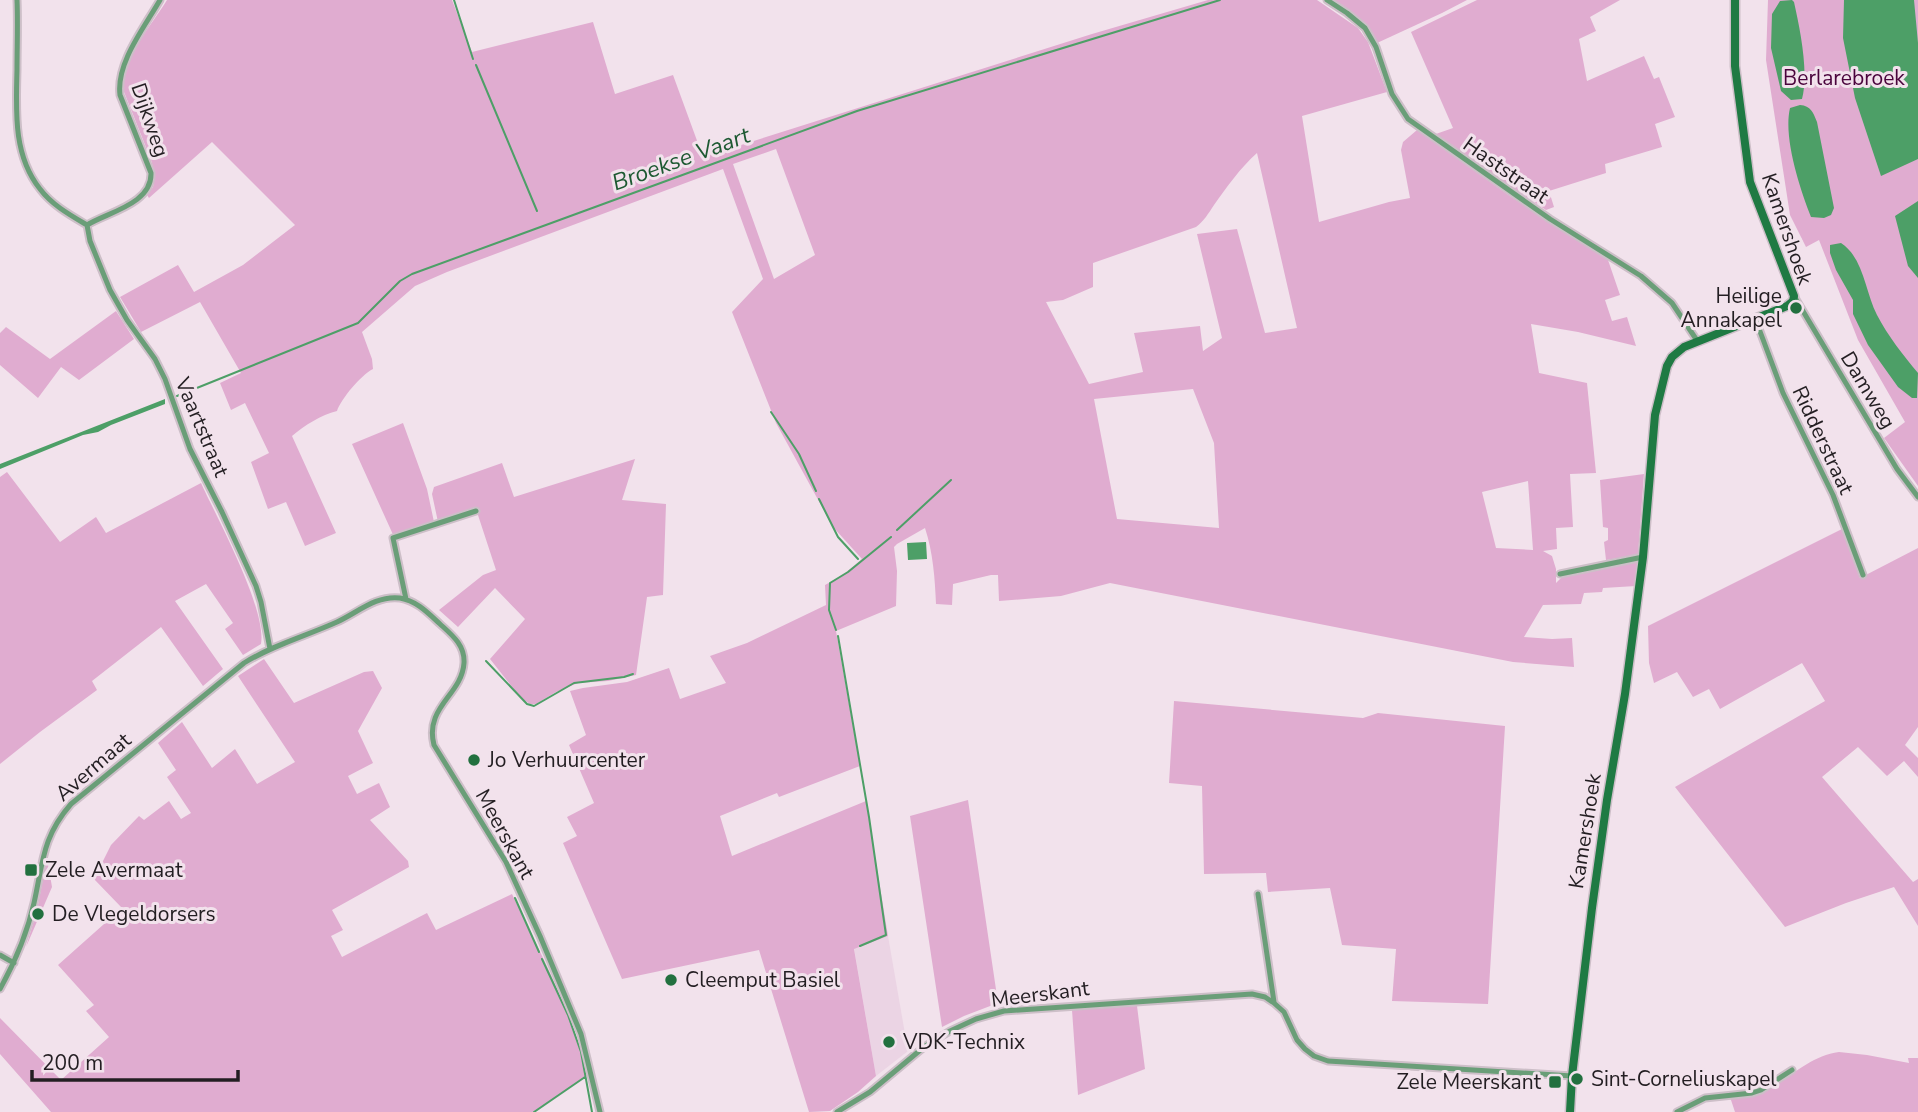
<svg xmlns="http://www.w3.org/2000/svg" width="1918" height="1112" font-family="'Nunito Sans',sans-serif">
<rect width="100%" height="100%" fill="#f2e2ec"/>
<path fill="#ebd4e4" d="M 888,936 L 908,1051 L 876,1076 L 854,948 Z"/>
<path fill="#e0acd0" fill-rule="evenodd" d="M 167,0 L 452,0 L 472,52 L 593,22 L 615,94 L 673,75 L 703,157 L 1092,34 L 1208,0 L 1317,0 L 1358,28 L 1368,42 L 1387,92 L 1302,116 L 1319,222 L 1389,202 L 1410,198 L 1401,150 L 1403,142 L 1417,130 L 1510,196 L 1608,260 L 1620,295 L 1605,300 L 1612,321 L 1627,317 L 1636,346 L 1578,332 L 1531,324 L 1539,373 L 1587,383 L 1596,473 L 1570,474 L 1573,527 L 1556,528 L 1557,549 L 1543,551 L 1552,556 L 1556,569 L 1556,583 L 1564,575 L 1639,560 L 1636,586 L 1603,588 L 1602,592 L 1584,593 L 1581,604 L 1543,605 L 1524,637 L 1552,639 L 1572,638 L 1574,667 L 1513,662 L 1110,583 L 1061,596 L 999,601 L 998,575 L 991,575 L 953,584 L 952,605 L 936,604 C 935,579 933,552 925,528 L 897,544 L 894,547 L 897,571 L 896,606 L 836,631 L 860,766 L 779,797 L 777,793 L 720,816 L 732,856 L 866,801 L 888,936 L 854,949 L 876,1076 L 858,1092 L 830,1111 L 809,1112 L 759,950 L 622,979 L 563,843 L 577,836 L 567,817 L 594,803 L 569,745 L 586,735 L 570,691 L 583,688 L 627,682 L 669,668 L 680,699 L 726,683 L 710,656 L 747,643 L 826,605 L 825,585 L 843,575 L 862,559 L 833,527 L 776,423 L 732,312 L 763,279 L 723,169 L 447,272 L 415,286 L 362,332 L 372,359 L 373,369 C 361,375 341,399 337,411 C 321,415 305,425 292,436 L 336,533 L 305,546 L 286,502 L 268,509 L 251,462 L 269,453 L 245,403 L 231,410 L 220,383 L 241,373 L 200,302 L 141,332 L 120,297 L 178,265 L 194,292 L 243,265 L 295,225 L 212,142 L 149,198 L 147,195 L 153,187 L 155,175 L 151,160 L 124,92 C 121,60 150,27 167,0 ZM 776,149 L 815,255 L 774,279 L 733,164 ZM 1257,153 L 1297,328 L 1265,333 L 1237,229 L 1197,234 L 1222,338 L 1203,351 L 1200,326 L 1134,333 L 1143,372 L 1089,384 L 1046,302 L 1063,300 L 1093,287 L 1093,263 L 1196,227 C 1204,221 1208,214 1214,205 C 1226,188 1241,167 1257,153 ZM 1193,389 L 1214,443 L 1219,528 L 1117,519 L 1094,399 ZM 1528,481 L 1533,550 L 1496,548 L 1482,492 Z
M 1334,0 L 1467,0 L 1442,13 L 1377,43 C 1367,24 1352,11 1334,0 Z
M 1477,0 L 1620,0 L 1590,17 L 1596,31 L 1579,39 L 1587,81 L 1644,56 L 1654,79 L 1659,77 L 1675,117 L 1655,124 L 1662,147 L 1605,164 L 1606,173 L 1549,191 L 1554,207 L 1546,210 L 1433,135 L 1453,128 L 1411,32 Z
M 1768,0 L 1918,0 L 1918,486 L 1884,438 L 1905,422 L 1858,340 L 1819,240 L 1806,247 L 1790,215 L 1766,60 Z
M 116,311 L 134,339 L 79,380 L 61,367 L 38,398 L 0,365 L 0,333 L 6,327 L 50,359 Z
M 403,423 L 427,489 L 434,522 L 395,539 L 352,444 Z
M 635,459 L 622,500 L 666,504 L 663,595 L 647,597 L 636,675 L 608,681 L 578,683 L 556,692 L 536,704 L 530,704 L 521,698 L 490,659 L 525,619 L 495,588 L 458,627 L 439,610 L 483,575 L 496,570 L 476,509 L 438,522 L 432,494 L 434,487 L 502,463 L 514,497 Z
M 7,472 L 60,542 L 96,517 L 106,533 L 201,483 C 217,518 267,609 261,644 L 243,655 L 225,629 L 233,623 L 206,584 L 175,601 L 223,669 L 203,686 L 161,627 L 92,681 L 97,690 L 40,732 L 0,764 L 0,477 Z
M 1644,474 L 1638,555 L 1606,560 L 1604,542 L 1608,540 L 1608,528 L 1603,527 L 1600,480 Z
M 1842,529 L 1860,578 L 1918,548 L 1918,727 L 1905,745 L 1918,758 L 1918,777 L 1904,761 L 1887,776 L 1858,747 L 1822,777 L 1913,882 L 1918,879 L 1918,926 L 1894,887 L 1846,903 L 1785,927 L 1675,787 L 1825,701 L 1802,663 L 1720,709 L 1709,689 L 1693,697 L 1677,672 L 1654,683 L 1649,663 L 1648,626 Z
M 264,659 L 294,703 L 364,672 L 373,671 L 382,688 L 358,731 L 373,763 L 348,776 L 357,794 L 379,783 L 390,807 L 370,820 L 408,861 L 409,867 L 332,910 L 343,930 L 331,936 L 342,957 L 427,913 L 436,930 L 512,894 C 540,953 573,1012 587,1076 L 533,1112 L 51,1112 L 0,1054 L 0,1018 L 61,1080 L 109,1037 L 86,1011 L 94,1005 L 58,965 L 122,908 L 94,879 L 111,845 L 139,816 L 144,820 L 169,801 L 181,819 L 191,813 L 167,777 L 176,770 L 158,743 L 182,722 L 212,768 L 235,749 L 257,784 L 295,762 L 238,676 Z
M 1174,701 L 1363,718 L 1378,713 L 1505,726 L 1488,1004 L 1392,1001 L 1396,949 L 1342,945 L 1330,888 L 1268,892 L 1266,873 L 1204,874 L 1202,786 L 1169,783 Z
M 968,800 L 998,1003 L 964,1016 L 942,1027 L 910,816 Z
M 47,858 L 52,887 L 26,947 L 37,910 Z
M 1137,1006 L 1145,1069 L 1078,1095 L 1072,1010 Z
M 1839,1052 L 1867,1055 L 1909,1063 L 1908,1058 L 1918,1058 L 1918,1112 L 1735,1112 L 1730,1097 C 1741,1096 1754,1096 1764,1091 C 1790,1079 1809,1056 1839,1052 Z"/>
<path fill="#4d9f67" d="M 1792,0 L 1794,2 C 1800,29 1809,72 1802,99 L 1791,100 L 1781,91 L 1771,48 L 1772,14 L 1780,1 Z
M 1844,0 L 1914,0 L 1918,43 L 1918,159 L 1881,176 L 1855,98 L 1843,38 Z
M 1800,105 C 1811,106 1813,112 1817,122 L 1834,208 L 1831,215 L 1824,218 L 1811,217 C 1800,189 1783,138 1790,108 Z
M 1918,201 L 1918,278 L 1908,266 L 1895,216 Z
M 1841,243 C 1864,258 1865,292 1877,315 C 1888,336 1903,355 1918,373 L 1917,398 L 1912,398 L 1898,387 L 1868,345 L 1853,314 L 1853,300 L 1836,270 L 1830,253 L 1830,245 Z
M 165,399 L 165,404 L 111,425 L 98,432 L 83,435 L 0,469 L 0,464 Z
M 926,542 L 927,559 L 908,560 L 907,543 Z"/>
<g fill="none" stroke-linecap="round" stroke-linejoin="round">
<path stroke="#4d9f67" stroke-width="2" d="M 454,0 L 473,59
M 476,65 L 537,211
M 177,396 L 358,323 L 400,281 L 412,274 L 857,111 L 1220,0
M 771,412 L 799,454 L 816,491
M 819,499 L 838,537 L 858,559
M 897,530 L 951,480
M 836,630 L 829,610 L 830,583 L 848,572 L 891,537
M 838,636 L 869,817 L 886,935 L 860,946
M 486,661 L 527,704 L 534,706 L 574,683 L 624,677 L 633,674
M 515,898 L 539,952
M 542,959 L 568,1015 L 581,1052 L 592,1112
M 534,1112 L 585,1077"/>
<defs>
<path id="street" d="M 17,0 C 18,23 17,47 17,70 C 16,111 13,155 40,189 C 52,205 70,215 87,225
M 1327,0 L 1347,13 L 1365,28 L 1376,47 L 1392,94 L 1408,119 L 1550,219 L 1641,276 L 1672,303 L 1698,342
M 87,225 L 90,241 L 110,290 L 127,320 L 155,359 L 165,379 L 190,449 L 222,512 L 256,586 L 261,602 L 270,649
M 87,225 C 108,212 152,204 151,173 L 120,95 C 116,63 144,28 160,0
M 1794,296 L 1897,469 L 1918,497
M 1755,318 L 1783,393 L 1833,495 L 1863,575
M 1560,574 L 1643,557
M 406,599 L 393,538 L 476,511
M 1258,894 L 1274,1002
M 0,955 L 14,963
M 0,989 C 15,962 27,934 34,903 C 43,863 42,837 71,804 L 244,663 C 273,645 306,636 337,622 C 357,613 376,595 400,598 C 417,601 428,613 440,624 C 452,635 465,645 464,663 C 462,695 424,707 434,745 L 506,862 L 540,936 L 581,1034 L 600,1112
M 837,1112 L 870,1092 L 924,1047 L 950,1031 L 976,1019 L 1004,1011 L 1252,994 L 1265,997 L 1274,1003 L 1284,1012 L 1297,1040 L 1305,1049 L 1314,1056 L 1328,1061 L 1572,1076
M 1677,1112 L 1705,1098 L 1752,1093 L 1761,1090 L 1792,1070"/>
<path id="secondary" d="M 1570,1112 L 1572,1076 L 1592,908 L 1607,800 L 1625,694 L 1643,557 L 1655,415 L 1667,366 L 1672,357 L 1684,347 L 1787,306 L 1793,301 L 1794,296 L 1750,182 L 1735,66 L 1735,0"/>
</defs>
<use href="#street" stroke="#cdbfc8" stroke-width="9"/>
<use href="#secondary" stroke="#cdbfc8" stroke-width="11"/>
<use href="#street" stroke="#6a9e78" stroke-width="5"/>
<use href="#secondary" stroke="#1f7a43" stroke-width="8"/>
</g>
<g fill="#22703f" stroke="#f2e2ec" stroke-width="2.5">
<circle cx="1796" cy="308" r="7"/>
<circle cx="474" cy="760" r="7"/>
<rect x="24" y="863" width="14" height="14" rx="3.5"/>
<circle cx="38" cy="914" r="7"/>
<circle cx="671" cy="980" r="7"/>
<circle cx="889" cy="1042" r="7"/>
<circle cx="1577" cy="1079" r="7"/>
<rect x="1548" y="1075" width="14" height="14" rx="3.5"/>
</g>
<g text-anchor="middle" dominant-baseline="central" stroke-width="6" stroke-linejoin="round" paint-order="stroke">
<g font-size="21" fill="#4a043c" stroke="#f2e2ec">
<text x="1844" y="78">Berlarebroek</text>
</g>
<g font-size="21" fill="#231e22" stroke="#f2e2ec">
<text transform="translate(150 120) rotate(71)">Dijkweg</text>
<text transform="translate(1506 170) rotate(35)">Haststraat</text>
<text transform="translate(1787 229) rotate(71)">Kamershoek</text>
<text transform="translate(1868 390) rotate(59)">Damweg</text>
<text transform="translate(202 427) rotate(67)">Vaartstraat</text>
<text transform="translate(1823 440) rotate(65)">Ridderstraat</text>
<text transform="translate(93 767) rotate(-41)">Avermaat</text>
<text transform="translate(1585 831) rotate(-81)">Kamershoek</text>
<text transform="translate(505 834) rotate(61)">Meerskant</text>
<text transform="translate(1040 994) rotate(-7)">Meerskant</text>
</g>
<g font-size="21" fill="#231e22" stroke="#f2e2ec" text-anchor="start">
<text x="1782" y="296" text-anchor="end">Heilige<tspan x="1782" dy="24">Annakapel</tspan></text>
<text x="488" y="760">Jo Verhuurcenter</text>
<text x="45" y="870">Zele Avermaat</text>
<text x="52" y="914">De Vlegeldorsers</text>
<text x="685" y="980">Cleemput Basiel</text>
<text x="903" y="1042">VDK-Technix</text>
<text x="1591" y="1079">Sint-Corneliuskapel</text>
<text x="1541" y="1082" text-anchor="end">Zele Meerskant</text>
</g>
<g font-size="23" font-style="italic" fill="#1d5932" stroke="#f2e2ec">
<text transform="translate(681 159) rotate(-20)">Broekse Vaart</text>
</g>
</g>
<path d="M32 1070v10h206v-10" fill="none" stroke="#231e22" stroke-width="3.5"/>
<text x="42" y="1070" font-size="21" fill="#231e22" stroke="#f2e2ec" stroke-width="5" paint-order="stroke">200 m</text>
</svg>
